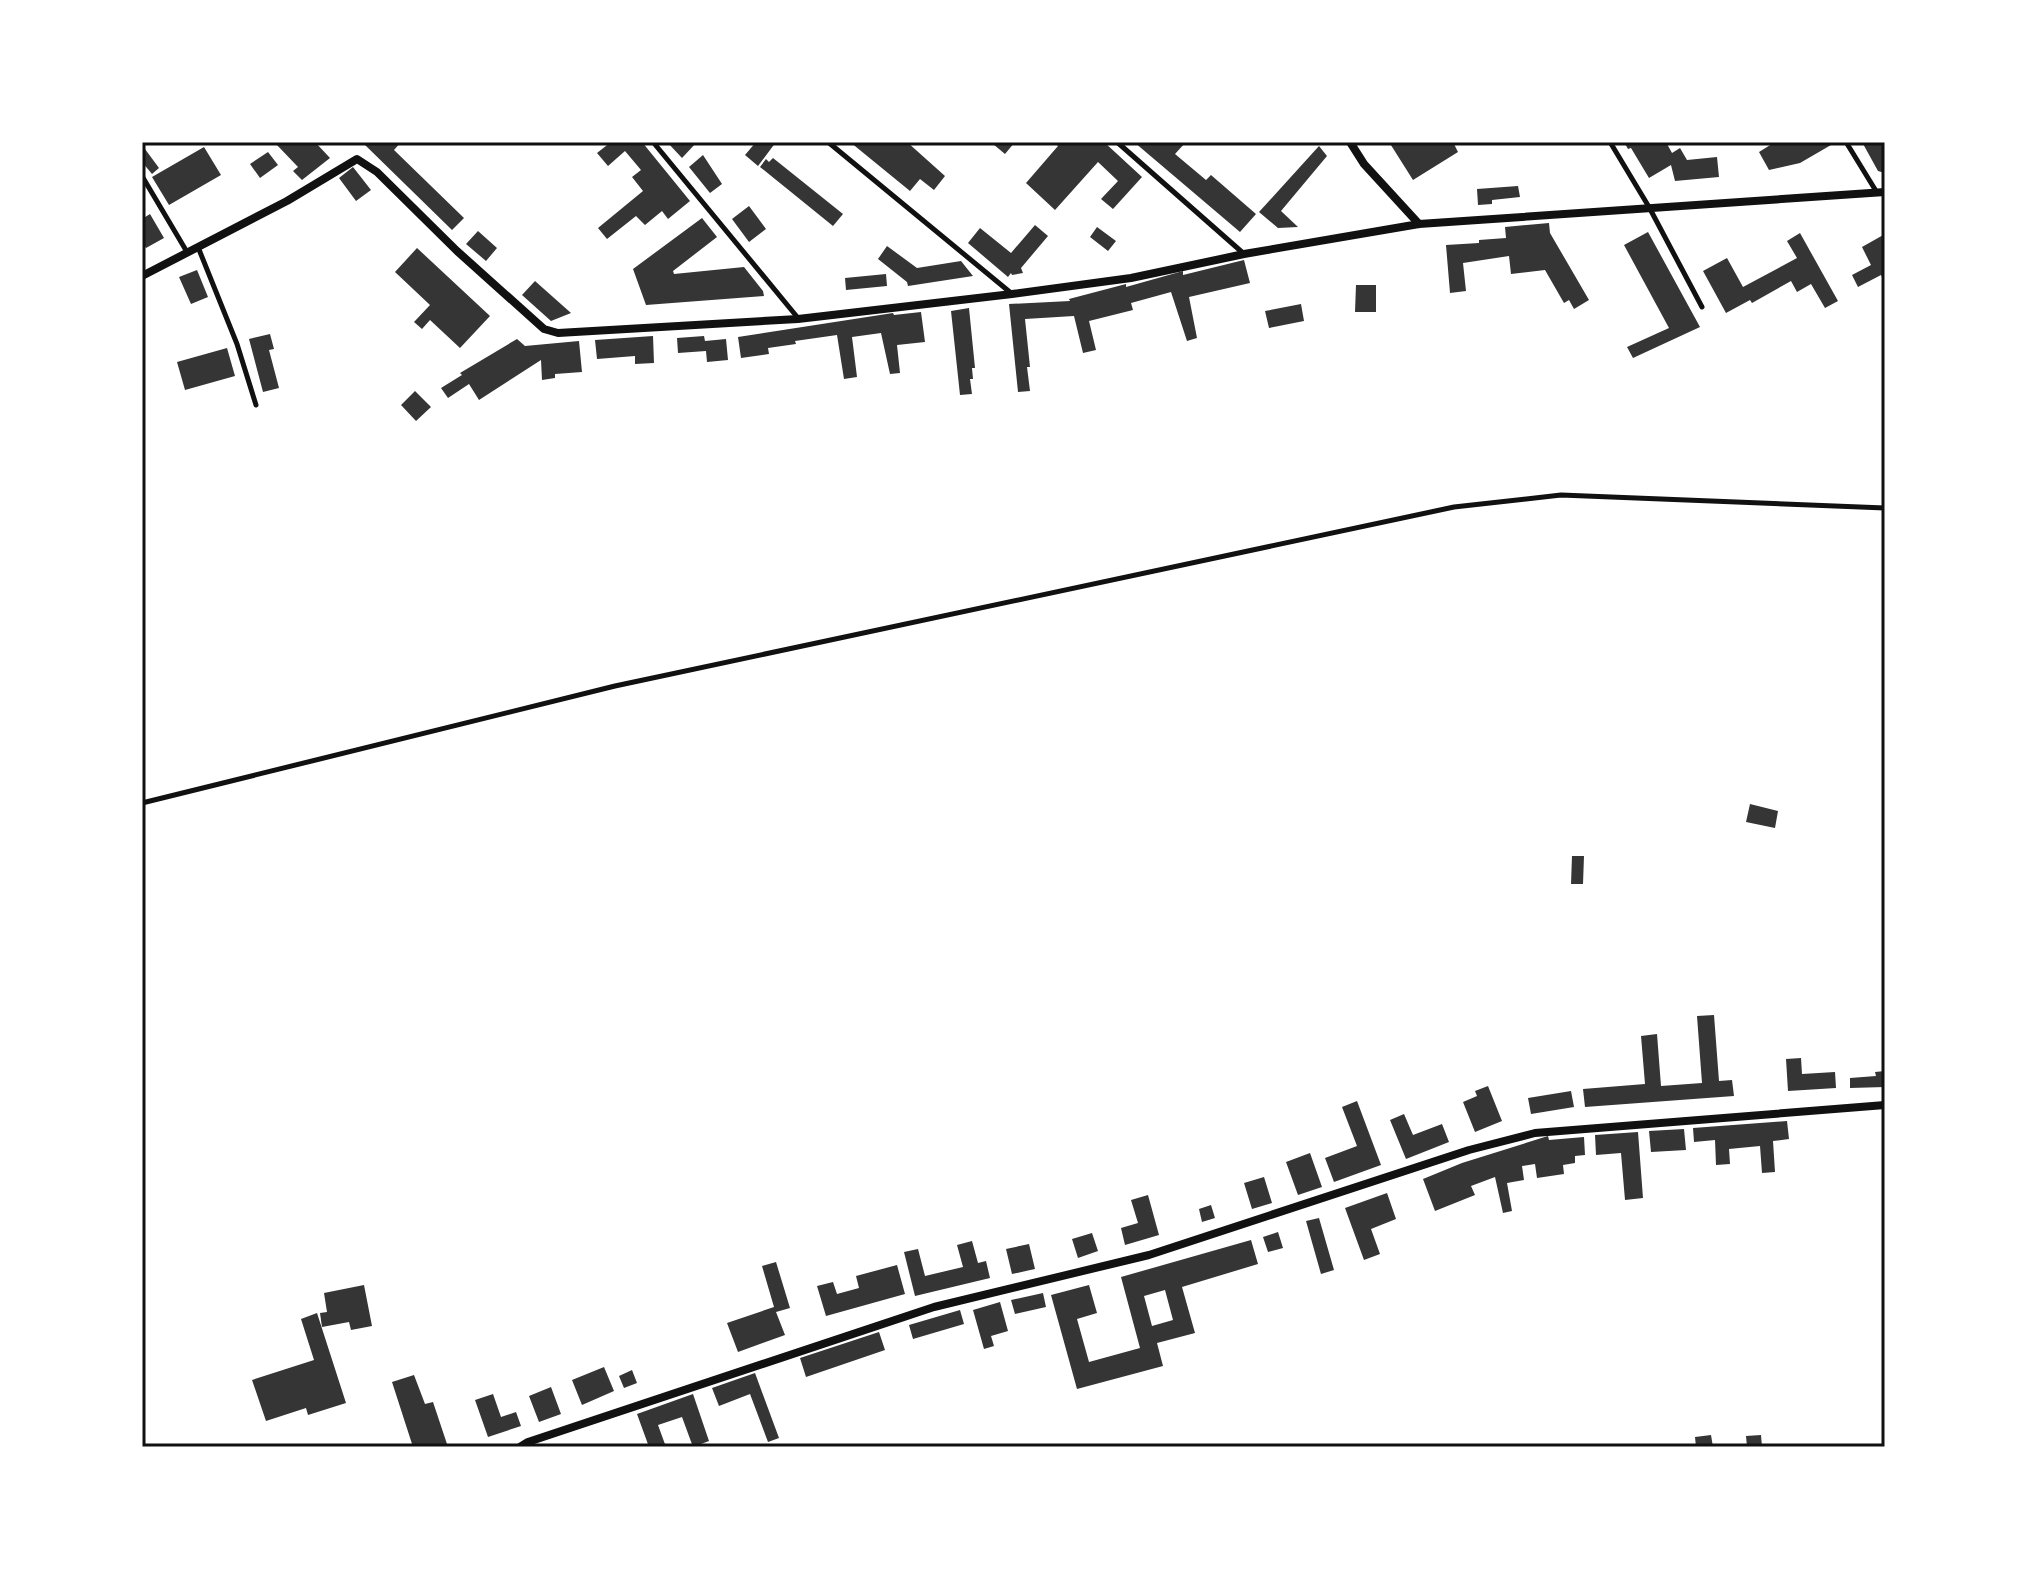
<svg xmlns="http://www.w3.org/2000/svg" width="2027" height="1589" font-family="'Noto Sans',sans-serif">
<rect width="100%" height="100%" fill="#fff"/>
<path fill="#353535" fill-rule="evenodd" d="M 278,142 L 315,142 L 330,158 L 302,180 L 293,171 L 298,167 L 276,144 Z
M 367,142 L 401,142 L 394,150 L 464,218 L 452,230 L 365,145 Z
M 611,142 L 642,142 L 690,201 L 668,219 L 662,211 L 645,225 L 636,216 L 607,239 L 598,228 L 643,191 L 632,177 L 641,170 L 625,151 L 608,166 L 597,153 Z
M 667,142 L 697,142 L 682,158 Z
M 756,142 L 776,142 L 758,166 L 745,155 Z
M 850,142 L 907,142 L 945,176 L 934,190 L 920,179 L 910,191 Z
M 995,142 L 1015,142 L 1005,154 L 993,144 Z
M 1054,142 L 1104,142 L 1142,177 L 1113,209 L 1101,199 L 1118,181 L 1098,162 L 1055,210 L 1026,183 L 1058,146 Z
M 1134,142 L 1186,142 L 1175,154 L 1206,180 L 1211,175 L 1256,214 L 1240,232 Z
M 1389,142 L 1420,142 L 1422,145 L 1427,142 L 1453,142 L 1458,152 L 1413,180 Z
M 1624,142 L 1666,142 L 1672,153 L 1680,148 L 1687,160 L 1717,157 L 1719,177 L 1675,181 L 1671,165 L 1649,178 L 1631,148 L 1628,149 Z
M 1775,142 L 1829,142 L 1831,145 L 1800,163 L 1769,170 L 1759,152 Z
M 1862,142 L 1885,142 L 1885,173 L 1878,171 Z
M 142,145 L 159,168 L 152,174 L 142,162 Z
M 1319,146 L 1327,156 L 1281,211 L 1298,227 L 1278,228 L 1259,212 Z
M 204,147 L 221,175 L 169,205 L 152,177 Z
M 268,152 L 278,165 L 260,178 L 250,164 Z
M 703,155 L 722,184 L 710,193 L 689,167 Z
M 773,158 L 843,214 L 833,226 L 760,167 L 766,159 L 769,162 Z
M 353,167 L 371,190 L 356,201 L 339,178 Z
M 1518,186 L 1520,197 L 1492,200 L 1492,204 L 1478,205 L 1477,189 Z
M 749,206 L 766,229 L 749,242 L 732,219 Z
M 150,214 L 164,238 L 146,248 L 142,242 L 142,219 Z
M 702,218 L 717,237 L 673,271 L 674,274 L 744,267 L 763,291 L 764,296 L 646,305 L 633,269 Z
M 1549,223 L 1550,233 L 1589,300 L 1574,309 L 1569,300 L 1564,303 L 1545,270 L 1511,274 L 1509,256 L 1463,263 L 1466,291 L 1450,293 L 1446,245 L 1479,243 L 1479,240 L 1506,238 L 1505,227 Z
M 1035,225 L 1048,236 L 1021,268 L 1023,273 L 1012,275 L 1011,273 L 1008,277 L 968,243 L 980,228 L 1011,253 Z
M 1097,227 L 1116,241 L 1108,251 L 1090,237 Z
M 478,231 L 497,248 L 486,261 L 466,244 Z
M 1648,232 L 1700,327 L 1633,358 L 1627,347 L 1669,328 L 1624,245 Z
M 1800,233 L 1838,301 L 1825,308 L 1811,284 L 1797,292 L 1791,281 L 1752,303 L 1750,300 L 1726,313 L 1703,271 L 1727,258 L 1743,287 L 1797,258 L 1787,241 Z
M 1885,234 L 1885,283 L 1881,275 L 1858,287 L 1852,275 L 1871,265 L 1862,247 Z
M 887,246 L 917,268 L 961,261 L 973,276 L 908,286 L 907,282 L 878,259 Z
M 417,248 L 490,316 L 460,348 L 430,320 L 422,329 L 414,322 L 430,305 L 395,272 Z
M 1244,260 L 1250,283 L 1189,297 L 1197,338 L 1187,341 L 1171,292 L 1131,303 L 1133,310 L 1089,321 L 1096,350 L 1083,353 L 1074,316 L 1025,319 L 1030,367 L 1027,367 L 1030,391 L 1018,392 L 1009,304 L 1070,301 L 1069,299 L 1126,284 L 1126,287 L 1183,271 L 1183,275 Z
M 197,270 L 208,297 L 191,304 L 179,277 Z
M 886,274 L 887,286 L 846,290 L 845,278 Z
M 535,281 L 571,313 L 551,321 L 522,295 Z
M 1356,285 L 1376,285 L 1376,312 L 1355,312 Z
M 1301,304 L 1304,321 L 1269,328 L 1265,311 Z
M 969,308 L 975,368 L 972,368 L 973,379 L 970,379 L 972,394 L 960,395 L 951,311 Z
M 921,312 L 925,342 L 897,345 L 900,373 L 890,374 L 881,333 L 852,337 L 857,377 L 844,379 L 837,335 L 795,341 L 796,344 L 768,348 L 769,354 L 741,358 L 738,337 L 893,313 L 894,315 Z
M 270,334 L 274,349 L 269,350 L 279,388 L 263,392 L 249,339 Z
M 653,336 L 654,363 L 635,364 L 635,356 L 597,359 L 595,340 Z
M 704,336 L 705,341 L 726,339 L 728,360 L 707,362 L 706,351 L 678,353 L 677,338 Z
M 517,339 L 525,346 L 579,341 L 582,372 L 555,374 L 555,378 L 542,380 L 541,360 L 479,400 L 469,384 L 448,398 L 441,388 L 462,375 L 460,373 Z
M 227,348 L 235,376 L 185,390 L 177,362 Z
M 415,391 L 431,407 L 416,421 L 401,405 Z
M 1750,804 L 1778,811 L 1775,828 L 1746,822 Z
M 1572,856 L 1584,856 L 1583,884 L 1571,884 Z
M 1714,1015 L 1719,1081 L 1732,1080 L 1734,1096 L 1585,1107 L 1583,1089 L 1645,1084 L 1641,1036 L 1657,1034 L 1661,1086 L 1702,1083 L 1697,1016 Z
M 1801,1058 L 1802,1074 L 1835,1072 L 1836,1088 L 1788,1091 L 1786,1059 Z
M 1885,1071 L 1885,1087 L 1850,1088 L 1850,1078 L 1876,1076 L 1875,1072 Z
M 1488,1086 L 1502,1121 L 1475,1132 L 1463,1102 L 1477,1096 L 1475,1091 Z
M 1571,1091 L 1574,1107 L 1531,1114 L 1528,1098 Z
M 1357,1101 L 1381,1165 L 1334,1182 L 1325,1158 L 1357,1146 L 1342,1107 Z
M 1404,1114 L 1413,1135 L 1442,1124 L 1449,1142 L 1406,1159 L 1390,1120 Z
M 1787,1121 L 1789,1139 L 1773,1141 L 1775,1172 L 1762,1173 L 1760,1146 L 1729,1149 L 1730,1164 L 1716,1165 L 1715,1140 L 1694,1142 L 1693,1128 Z
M 1684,1129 L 1686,1150 L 1651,1152 L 1649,1131 Z
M 1638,1132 L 1643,1198 L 1625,1200 L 1621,1153 L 1596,1155 L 1595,1135 Z
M 1548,1136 L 1549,1140 L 1584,1137 L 1585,1155 L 1575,1156 L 1575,1163 L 1563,1165 L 1564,1174 L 1537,1178 L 1535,1164 L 1522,1166 L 1524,1180 L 1507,1183 L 1512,1211 L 1503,1213 L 1495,1177 L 1471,1186 L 1475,1195 L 1435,1211 L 1423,1179 L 1462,1163 Z
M 1310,1153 L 1322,1187 L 1298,1195 L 1286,1162 Z
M 1264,1177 L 1272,1203 L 1252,1209 L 1244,1183 Z
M 1387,1193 L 1396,1219 L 1371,1229 L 1380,1254 L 1364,1260 L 1345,1208 Z
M 1148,1195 L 1159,1235 L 1125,1245 L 1121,1228 L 1138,1223 L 1131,1200 Z
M 1211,1205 L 1215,1218 L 1202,1222 L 1199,1209 Z
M 1319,1218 L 1334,1270 L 1321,1274 L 1306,1221 Z
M 1278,1232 L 1283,1248 L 1268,1252 L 1263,1237 Z
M 1092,1233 L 1098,1251 L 1078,1258 L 1072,1239 Z
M 1251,1240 L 1258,1264 L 1182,1287 L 1195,1333 L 1157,1343 L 1163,1366 L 1077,1389 L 1051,1295 L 1089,1285 L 1097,1313 L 1077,1319 L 1089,1362 L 1140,1348 L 1121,1277 ZM 1165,1290 L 1173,1320 L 1152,1326 L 1144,1296 Z
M 972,1241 L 978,1263 L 986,1261 L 990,1278 L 915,1296 L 904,1252 L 918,1249 L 925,1276 L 963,1267 L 957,1245 Z
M 1029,1244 L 1035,1269 L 1012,1274 L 1006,1249 Z
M 776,1262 L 790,1308 L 776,1312 L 785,1335 L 738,1352 L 727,1323 L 774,1307 L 762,1266 Z
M 897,1265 L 905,1294 L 826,1316 L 817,1286 L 833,1282 L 837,1294 L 859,1288 L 856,1276 Z
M 364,1285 L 372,1326 L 351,1330 L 349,1322 L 322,1327 L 320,1313 L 327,1312 L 324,1293 Z
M 1043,1293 L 1046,1307 L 1015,1314 L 1011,1300 Z
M 1000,1302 L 1008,1331 L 991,1336 L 994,1346 L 984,1349 L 973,1310 Z
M 960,1310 L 964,1324 L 913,1339 L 909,1325 Z
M 317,1313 L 346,1403 L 308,1415 L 306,1408 L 266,1421 L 252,1380 L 314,1360 L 301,1319 Z
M 879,1332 L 885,1350 L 806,1377 L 800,1358 Z
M 604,1367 L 614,1391 L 582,1405 L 572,1380 Z
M 632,1370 L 637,1383 L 624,1388 L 619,1376 Z
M 755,1373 L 779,1438 L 768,1442 L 750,1394 L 719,1406 L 712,1388 Z
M 414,1375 L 425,1404 L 433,1402 L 447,1444 L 438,1447 L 413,1447 L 392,1382 Z
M 551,1387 L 561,1414 L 539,1422 L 529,1396 Z
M 493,1394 L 501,1417 L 516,1412 L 521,1426 L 488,1437 L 475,1400 Z
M 693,1394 L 709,1441 L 693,1447 L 682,1417 L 658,1425 L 666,1447 L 649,1447 L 637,1414 Z
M 1711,1435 L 1713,1447 L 1696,1447 L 1695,1437 Z
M 1761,1435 L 1762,1447 L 1747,1447 L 1746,1436 Z"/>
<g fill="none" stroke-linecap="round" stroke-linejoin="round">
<path stroke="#111" stroke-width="5" d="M 653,142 L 798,318
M 828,142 L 1011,293
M 1117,142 L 1243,253
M 1610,142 L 1649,207 L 1702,307
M 1846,142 L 1876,191
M 142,176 L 187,252
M 198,247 L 237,344 L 256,405
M 142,803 L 615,686 L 1454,507 L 1561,495 L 1885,508"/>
<path stroke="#111" stroke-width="8" d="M 1350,142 L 1364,164 L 1419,224
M 142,276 L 287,201 L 357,159 L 377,172 L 457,251 L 544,329 L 558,333 L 798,319 L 1012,294 L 1131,278 L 1244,254 L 1419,224 L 1885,192
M 520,1447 L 528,1442 L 934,1307 L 1149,1255 L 1469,1150 L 1535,1133 L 1885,1105"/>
</g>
<rect width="2027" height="1589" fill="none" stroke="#ffffff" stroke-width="288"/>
<rect x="144" y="144" width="1739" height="1301" fill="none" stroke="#111" stroke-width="3"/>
</svg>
